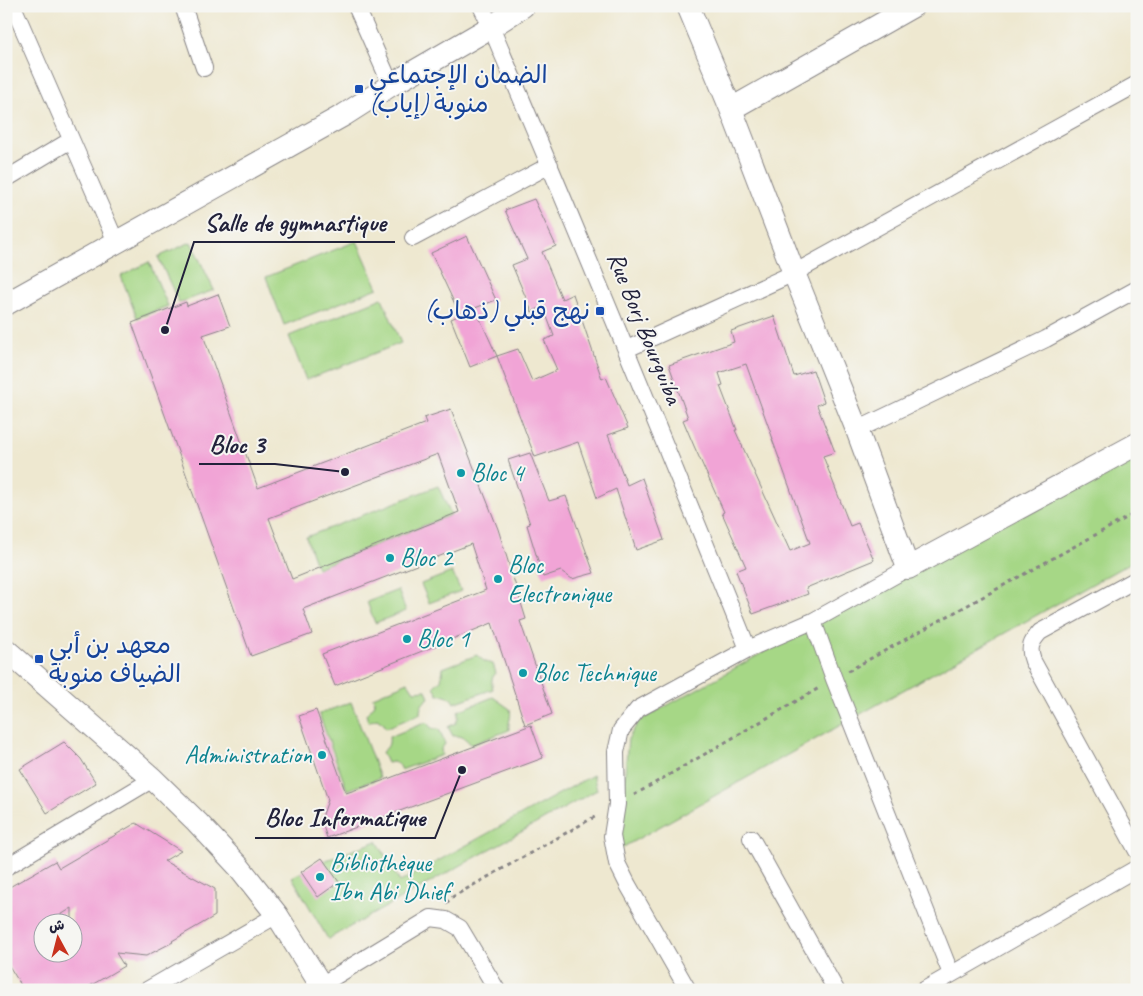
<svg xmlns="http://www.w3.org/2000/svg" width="1143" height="996" font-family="Caveat,'Playpen Sans Arabic',sans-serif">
<rect width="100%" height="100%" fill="#f6f6f2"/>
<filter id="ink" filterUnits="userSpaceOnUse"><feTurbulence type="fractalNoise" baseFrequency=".02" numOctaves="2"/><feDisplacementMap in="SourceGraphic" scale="10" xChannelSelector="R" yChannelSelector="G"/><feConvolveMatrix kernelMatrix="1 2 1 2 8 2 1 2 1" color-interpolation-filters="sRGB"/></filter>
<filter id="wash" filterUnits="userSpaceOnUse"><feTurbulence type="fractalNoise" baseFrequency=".0096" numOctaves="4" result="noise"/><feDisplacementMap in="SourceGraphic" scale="20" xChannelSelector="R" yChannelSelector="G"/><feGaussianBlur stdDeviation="1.12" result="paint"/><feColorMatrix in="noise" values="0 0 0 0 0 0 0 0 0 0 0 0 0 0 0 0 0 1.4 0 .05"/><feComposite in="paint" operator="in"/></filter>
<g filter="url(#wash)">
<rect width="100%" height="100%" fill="#eee8d0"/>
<path fill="#a6d786" stroke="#647c60" d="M 357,241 L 378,288 L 284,325 L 266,277 Z
M 191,242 L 214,290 L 179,303 L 158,257 Z
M 149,262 L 168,306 L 137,318 L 121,276 Z
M 382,298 L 401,343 L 306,380 L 289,336 Z
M 1137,446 L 1137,559 L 618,850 L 628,739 L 639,721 Z
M 438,486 L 451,515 L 317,568 L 306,537 Z
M 452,572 L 461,591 L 429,603 L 421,584 Z
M 398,590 L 406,611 L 375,623 L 367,602 Z
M 477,655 C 482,660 486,663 493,664 L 496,673 C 491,678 491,682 493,689 L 454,703 C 450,696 447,694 438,695 L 434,686 L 441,680 L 443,668 Z
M 408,682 L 414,691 L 426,690 L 429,698 C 423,702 420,706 420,714 L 386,728 L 384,724 L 377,719 L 368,722 L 366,714 L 373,707 L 375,703 L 373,697 Z
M 493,697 L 510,709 C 512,717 508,721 509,730 L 471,745 C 466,738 461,735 453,736 L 448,727 L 456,723 L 458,718 L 458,711 Z
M 351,702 L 380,778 L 347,790 L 319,714 Z
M 427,722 C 430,728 432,729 439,729 L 445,744 L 441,749 L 442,755 L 401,770 L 398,764 L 393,762 L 387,763 L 382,752 C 388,748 390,744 389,737 Z
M 593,775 L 597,790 L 328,939 L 292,877 L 324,861 L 377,841 L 400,882 Z"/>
<g id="blocks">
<path fill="#f1a4d6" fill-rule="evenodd" d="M 534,199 L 556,246 L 542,252 L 562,299 L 573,294 L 602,379 L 606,377 L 628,428 L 608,435 L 627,485 L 642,478 L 664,540 L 636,550 L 616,489 L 597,498 L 578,442 L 535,457 L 497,356 L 518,349 L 532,381 L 557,370 L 544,340 L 554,336 L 543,306 L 532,312 L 512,265 L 527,259 L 505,210 Z
M 467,236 L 496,300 L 475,308 L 497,356 L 470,367 L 451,319 L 460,315 L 431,253 Z
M 218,294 L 230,326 L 203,335 L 258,488 L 426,423 L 424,418 L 451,409 L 498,529 L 526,619 L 520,621 L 552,714 L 525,725 L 492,623 L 335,686 L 322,654 L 486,590 L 471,544 L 303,609 L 312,634 L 251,656 L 132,323 L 186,302 L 187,306 ZM 438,454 L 459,512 L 292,579 L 269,518 Z
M 774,316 L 794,376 L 813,370 L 824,402 L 817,405 L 835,452 L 823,456 L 850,526 L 858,523 L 874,560 L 806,588 L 808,594 L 753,614 L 736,571 L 746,567 L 722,513 L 724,512 L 694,446 L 683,420 L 688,418 L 669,365 L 734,342 L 731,331 ZM 746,364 L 773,439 L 772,439 L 810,543 L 790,551 L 735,430 L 737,430 L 720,386 L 723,385 L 719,373 Z
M 530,453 L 549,501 L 566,496 L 594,573 L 572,579 L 561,571 L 543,577 L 527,525 L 530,524 L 508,460 Z
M 316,710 L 346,793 L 382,781 L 531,725 L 543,758 L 327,838 L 321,820 L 328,800 L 299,716 Z
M 64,742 L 81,759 L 96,783 L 47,813 L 20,769 Z
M 136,823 L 181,851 L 164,861 L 215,889 L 215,916 L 172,941 L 173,942 L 146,956 L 116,953 L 124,966 L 83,990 L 24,990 L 6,961 L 6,889 L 55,861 L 59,868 ZM 72,908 L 72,954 L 42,954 L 42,924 L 46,924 Z
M 322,858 L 339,882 L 318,897 L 301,872 Z"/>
</g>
</g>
<g filter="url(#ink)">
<use href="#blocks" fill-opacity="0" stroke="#888586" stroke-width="1"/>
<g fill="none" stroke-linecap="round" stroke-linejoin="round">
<defs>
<path id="street" d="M 13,6 L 116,242
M 183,6 L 204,68
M 356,6 L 391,85
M 481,6 L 491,27 C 579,234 664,441 748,649
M 6,179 L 71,140
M 413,238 L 550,165
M 627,349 L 794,273 L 1137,84
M 857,430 L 1046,339 L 1137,289
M 1137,579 L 1040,632 C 1031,642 1028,648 1033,661 L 1137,851
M 813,621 L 834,679 L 951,974
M 751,838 L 836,990
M 6,867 L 153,779
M 321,985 L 431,918 L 446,920 L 460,928 L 497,990
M 147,990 L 277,915
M 688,990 L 628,885 L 617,863 L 612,836 L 617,804 L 616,752 L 621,730 L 638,709 L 748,649 L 813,621 L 908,568
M 924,990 L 1137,868"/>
<path id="secondary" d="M 688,6 L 731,109 L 794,273 L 857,430 L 908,568 L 1137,444
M 731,109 L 913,6
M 6,304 L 344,115 L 391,85 L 491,27 L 523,6
M 6,650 L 153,779 L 197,822 L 239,867 L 277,915 L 324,990"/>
</defs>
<use href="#street" stroke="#888586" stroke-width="18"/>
<use href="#secondary" stroke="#888586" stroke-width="24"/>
<path stroke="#888586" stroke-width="3" stroke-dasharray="4 4" stroke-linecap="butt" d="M 848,671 L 1137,512
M 634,795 L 819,688
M 446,903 L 454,896 L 598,815"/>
<use href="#street" stroke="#fff" stroke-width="16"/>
<use href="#secondary" stroke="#fff" stroke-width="22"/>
</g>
</g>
<g fill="#1a4fb4" stroke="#f6f6f2" stroke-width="2">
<rect x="354" y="84" width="10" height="10" rx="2.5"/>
<rect x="595" y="306" width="10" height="10" rx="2.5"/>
<rect x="34" y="654" width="10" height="10" rx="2.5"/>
</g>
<g fill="#0f9aa8" stroke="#f6f6f2" stroke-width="2">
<circle cx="461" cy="473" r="5"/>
<circle cx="390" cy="558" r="5"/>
<circle cx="498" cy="579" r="5"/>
<circle cx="407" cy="639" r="5"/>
<circle cx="523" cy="673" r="5"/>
<circle cx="322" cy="755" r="5"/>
<circle cx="320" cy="877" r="5"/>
</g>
<g text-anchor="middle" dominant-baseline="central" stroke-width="4" stroke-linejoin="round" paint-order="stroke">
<g font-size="25" fill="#164399" stroke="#f6f6f2" text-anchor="start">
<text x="369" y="75">الضمان الإجتماعي<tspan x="369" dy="29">منوبة (إياب)</tspan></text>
<text x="590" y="311" text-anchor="end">نهج قبلي (ذهاب)</text>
<text x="49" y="645">معهد بن أبي<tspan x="49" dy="29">الضياف منوبة</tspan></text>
</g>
<g font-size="25" fill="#22223b" stroke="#f6f6f2">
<text transform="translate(645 328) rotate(68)">Rue Borj Bourguiba</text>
</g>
<g font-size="25" fill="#0d838f" stroke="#f6f6f2" text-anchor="start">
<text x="471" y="473">Bloc 4</text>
<text x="400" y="558">Bloc 2</text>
<text x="508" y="565">Bloc<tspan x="508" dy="29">Electronique</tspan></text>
<text x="417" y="639">Bloc 1</text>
<text x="533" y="673">Bloc Technique</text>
<text x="312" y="755" text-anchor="end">Administration</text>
<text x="330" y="863">Bibliothèque<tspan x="330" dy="29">Ibn Abi Dhief</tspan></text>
</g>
</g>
<path fill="none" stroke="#22223b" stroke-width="2" d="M165 330L194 242H395M345 472L275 464H199M462 770L435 838H255"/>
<g fill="#22223b" stroke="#f6f6f2" stroke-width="2">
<circle cx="165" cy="330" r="5"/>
<circle cx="345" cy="472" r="5"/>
<circle cx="462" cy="770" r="5"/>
</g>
<g font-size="26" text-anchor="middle" font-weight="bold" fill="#22223b" stroke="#f6f6f2" stroke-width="4" stroke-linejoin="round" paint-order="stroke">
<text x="295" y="231">Salle de gymnastique</text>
<text x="237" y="453">Bloc 3</text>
<text x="345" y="826">Bloc Informatique</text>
</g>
<rect width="1143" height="996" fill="none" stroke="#f6f6f2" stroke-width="25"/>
<g transform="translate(58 938) rotate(353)"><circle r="24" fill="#f6f6f2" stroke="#a1a1a9"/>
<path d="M0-4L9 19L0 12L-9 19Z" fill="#c8321e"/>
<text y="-8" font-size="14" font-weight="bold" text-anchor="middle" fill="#22223b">ش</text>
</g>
</svg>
